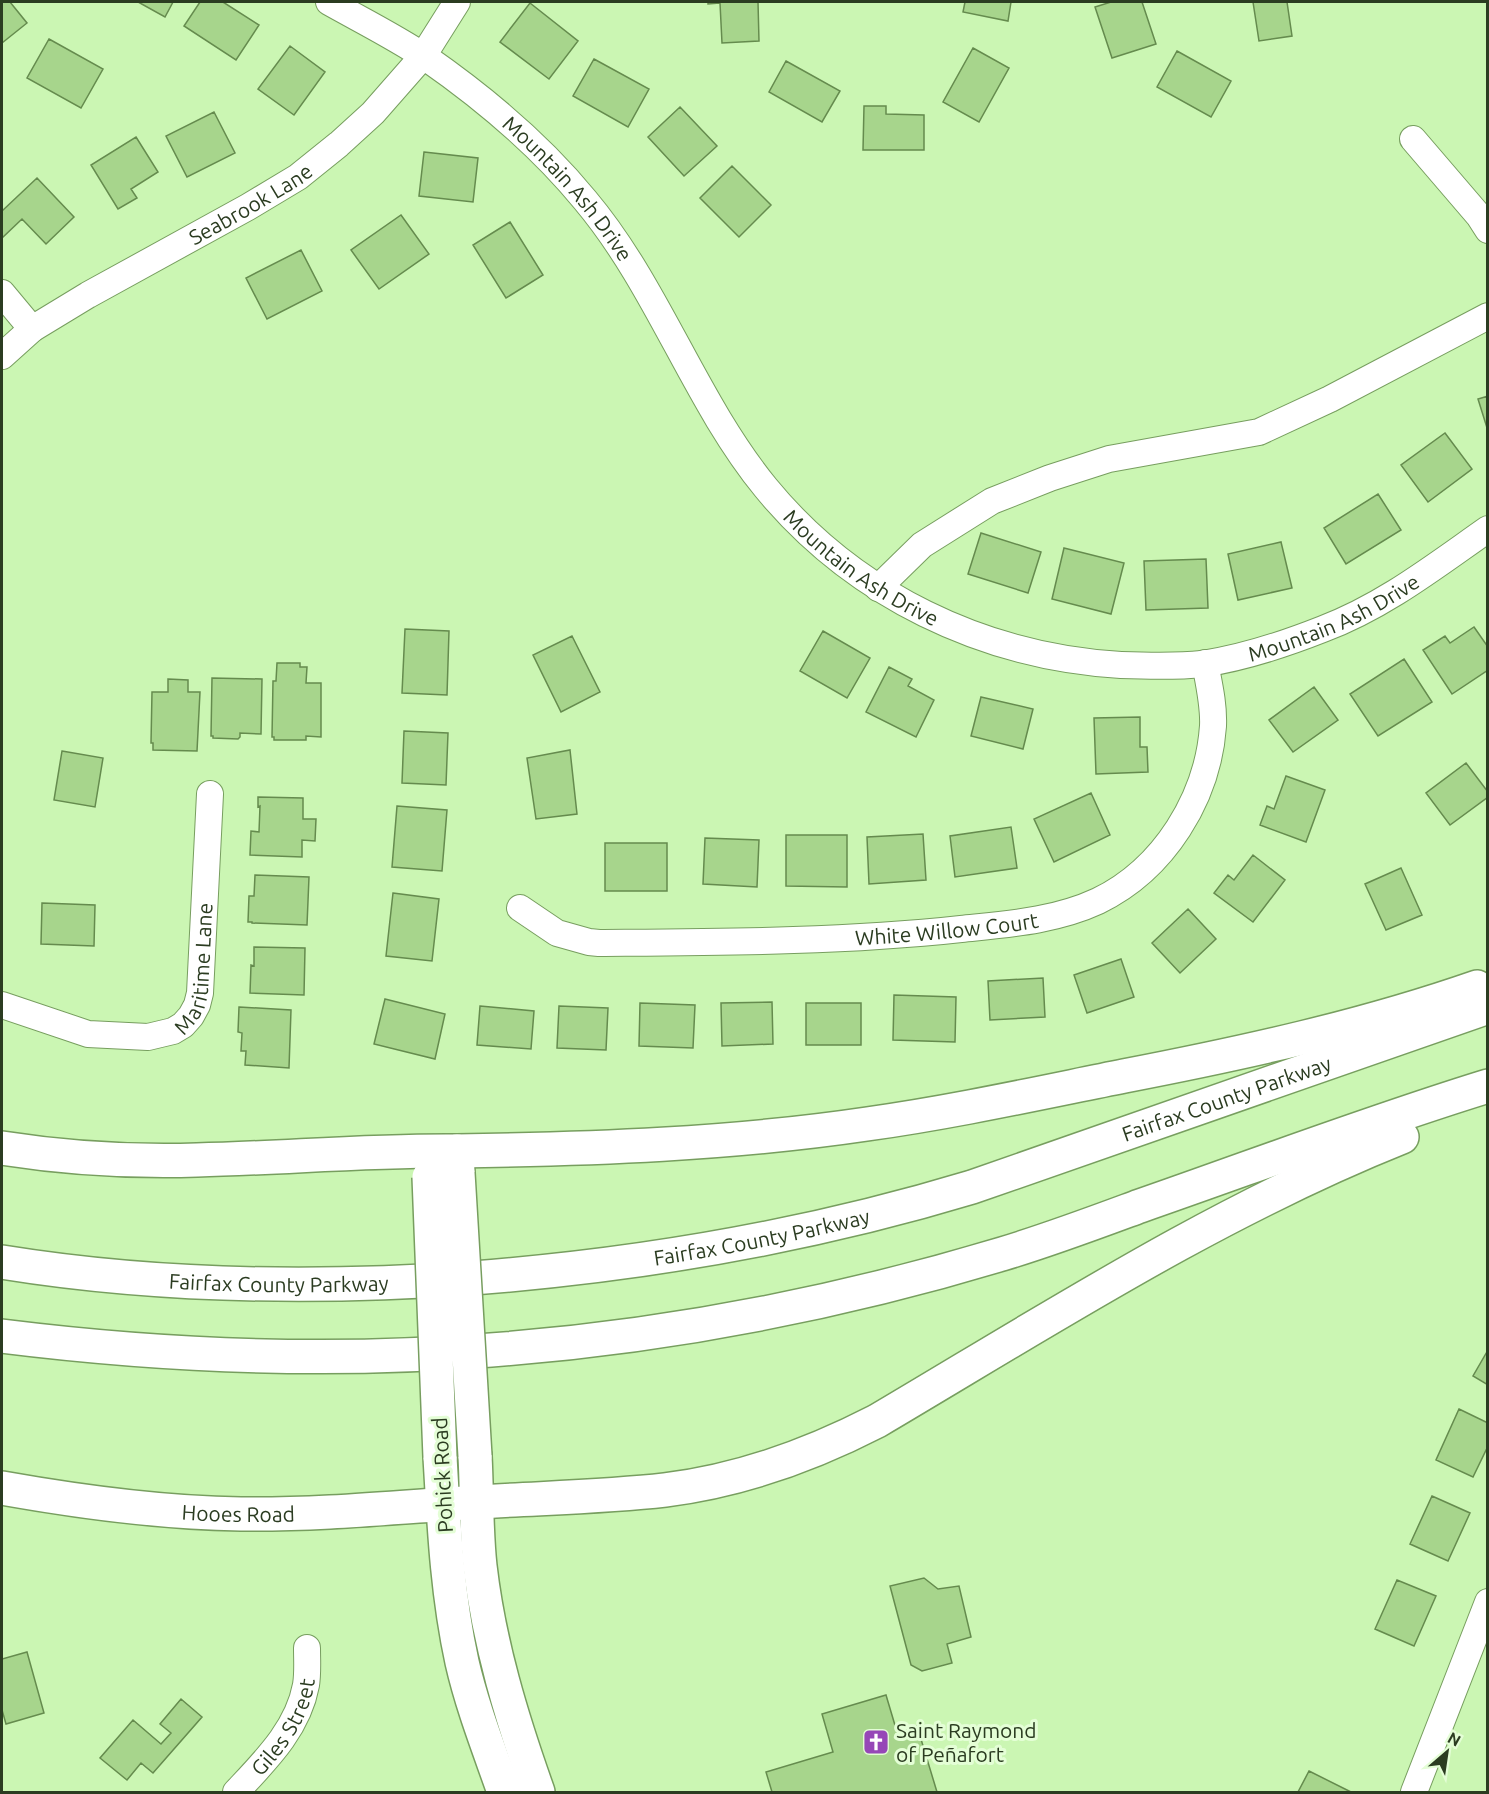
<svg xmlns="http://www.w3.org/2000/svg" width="1489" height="1794" font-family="Ubuntu,sans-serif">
<rect width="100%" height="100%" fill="#cbf6b3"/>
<path fill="#a7d58c" stroke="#658b4e" stroke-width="1.5" d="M 2,2 L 10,2 L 27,23 L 2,43 Z
M 138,2 L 173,2 L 165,17 Z
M 200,2 L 223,2 L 259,25 L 236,60 L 184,26 Z
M 708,2 L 758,2 L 759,41 L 722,43 L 720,3 L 708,4 Z
M 965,2 L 1011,2 L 1008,21 L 963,12 Z
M 1111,2 L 1142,2 L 1156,44 L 1112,58 L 1095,7 Z
M 1253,2 L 1287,2 L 1292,36 L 1259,41 Z
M 530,3 L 578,41 L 549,79 L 500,42 Z
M 49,39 L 103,69 L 81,108 L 27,78 Z
M 290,46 L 325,72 L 294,115 L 258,89 Z
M 973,48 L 1009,68 L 979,122 L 943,102 Z
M 1177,51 L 1231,81 L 1211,117 L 1157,87 Z
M 594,59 L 649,89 L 628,127 L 573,96 Z
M 786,61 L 840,91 L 822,122 L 769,92 Z
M 864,106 L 886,106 L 886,114 L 924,115 L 924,150 L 863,150 Z
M 680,107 L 717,146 L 684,176 L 648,137 Z
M 214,112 L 235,153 L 187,177 L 166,136 Z
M 136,137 L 158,172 L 131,189 L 137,198 L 118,209 L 91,165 Z
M 424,152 L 478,158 L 473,202 L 419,196 Z
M 732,166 L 771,205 L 739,237 L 700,198 Z
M 37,178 L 74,217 L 46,244 L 22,219 L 2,238 L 2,211 Z
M 401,215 L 429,254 L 379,289 L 351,250 Z
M 510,222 L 543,275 L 506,298 L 473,245 Z
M 301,250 L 322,291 L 267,319 L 246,278 Z
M 1488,396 L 1488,431 L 1478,399 Z
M 1445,433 L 1472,469 L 1428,502 L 1401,465 Z
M 1378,494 L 1401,530 L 1346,564 L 1324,528 Z
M 981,533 L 1041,552 L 1028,593 L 968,574 Z
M 1281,542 L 1292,588 L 1238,600 L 1228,554 Z
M 1064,548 L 1124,563 L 1111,614 L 1052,599 Z
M 1206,559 L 1208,608 L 1146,610 L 1144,561 Z
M 1474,627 L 1488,647 L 1488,670 L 1452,694 L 1423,650 L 1445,636 L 1450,643 Z
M 405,629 L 449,631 L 447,695 L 402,693 Z
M 823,631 L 870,658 L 847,698 L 800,671 Z
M 572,636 L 600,692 L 561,712 L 533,655 Z
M 1404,659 L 1432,702 L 1378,736 L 1350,694 Z
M 277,663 L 300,663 L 300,667 L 307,667 L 306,683 L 321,683 L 321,737 L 306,736 L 306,740 L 274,740 L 274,737 L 272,737 L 273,681 L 276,681 Z
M 889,667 L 912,679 L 908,686 L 934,700 L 916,737 L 866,712 Z
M 212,678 L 262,679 L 261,734 L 240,733 L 240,737 L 238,739 L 213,738 L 213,736 L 211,736 Z
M 168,679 L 188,680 L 188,692 L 200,692 L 197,751 L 153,750 L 153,743 L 151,743 L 152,692 L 168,692 Z
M 1314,687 L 1338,720 L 1293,752 L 1269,720 Z
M 981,697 L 1033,709 L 1023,749 L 971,736 Z
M 1140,717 L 1140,747 L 1147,747 L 1148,772 L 1096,774 L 1094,718 Z
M 404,731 L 448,733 L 446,785 L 402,783 Z
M 570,750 L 577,814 L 536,819 L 527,758 Z
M 62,751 L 103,758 L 95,807 L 54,800 Z
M 1466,763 L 1488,792 L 1488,797 L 1450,825 L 1426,793 Z
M 1286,776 L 1325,790 L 1306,842 L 1260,825 L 1267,806 L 1274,809 Z
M 1091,793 L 1110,835 L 1054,862 L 1034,819 Z
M 258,797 L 303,798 L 303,819 L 316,819 L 315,841 L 302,840 L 302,857 L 250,855 L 251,831 L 259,832 L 260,806 L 258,807 Z
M 397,806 L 447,810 L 442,871 L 392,867 Z
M 1011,827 L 1017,868 L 955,877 L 950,836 Z
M 923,834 L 926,880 L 869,884 L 867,837 Z
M 786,835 L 847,835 L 847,887 L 786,886 Z
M 705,838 L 759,840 L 757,887 L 703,884 Z
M 605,843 L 667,843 L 667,891 L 605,891 Z
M 1253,855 L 1285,880 L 1253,922 L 1214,893 L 1228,875 L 1234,880 Z
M 1401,868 L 1422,915 L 1386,930 L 1365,884 Z
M 255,875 L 309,877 L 307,925 L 252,923 L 252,922 L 248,922 L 249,896 L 254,896 Z
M 393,893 L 439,899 L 432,961 L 386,956 Z
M 42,903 L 95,905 L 94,946 L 41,944 Z
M 1188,909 L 1216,939 L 1180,973 L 1152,943 Z
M 254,947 L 305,948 L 304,995 L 250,993 L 251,965 L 254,966 Z
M 1121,959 L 1134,997 L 1087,1013 L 1074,975 Z
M 1043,978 L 1045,1017 L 990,1020 L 988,981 Z
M 894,995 L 956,997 L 955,1042 L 893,1040 Z
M 385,999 L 445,1014 L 435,1059 L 374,1044 Z
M 772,1002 L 773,1044 L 722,1046 L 721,1003 Z
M 640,1003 L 695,1005 L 693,1048 L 639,1046 Z
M 806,1003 L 861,1003 L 861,1045 L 806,1045 Z
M 480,1006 L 534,1011 L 531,1049 L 477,1045 Z
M 559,1006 L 608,1008 L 606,1050 L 557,1048 Z
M 239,1007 L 291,1010 L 289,1068 L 245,1065 L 246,1051 L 241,1051 L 242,1033 L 238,1032 Z
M 1488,1350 L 1488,1385 L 1473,1376 Z
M 1459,1409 L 1488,1423 L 1488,1446 L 1473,1477 L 1436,1460 Z
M 1432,1496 L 1470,1513 L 1448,1561 L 1410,1544 Z
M 924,1578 L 938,1589 L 959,1586 L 971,1637 L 947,1644 L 952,1663 L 922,1671 L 911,1665 L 890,1586 Z
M 1397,1580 L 1436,1596 L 1414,1646 L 1375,1629 Z
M 27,1652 L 44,1713 L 6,1724 L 2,1710 L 2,1659 Z
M 886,1695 L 897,1732 L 917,1726 L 937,1792 L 772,1792 L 766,1772 L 833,1752 L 822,1714 Z
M 181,1699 L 202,1717 L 153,1773 L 141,1763 L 127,1780 L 100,1758 L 133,1720 L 161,1744 L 171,1733 L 160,1724 Z
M 1309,1771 L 1351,1792 L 1298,1792 Z"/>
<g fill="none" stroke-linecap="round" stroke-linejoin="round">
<defs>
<g id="minor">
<path id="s1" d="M 329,2 C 361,20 395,37 425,57 C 484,98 540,145 585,200 C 659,288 694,400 766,488 C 854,595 984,657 1121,665 C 1148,666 1175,667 1202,664 C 1243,658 1285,644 1323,629 C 1384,606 1435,566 1488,529"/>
<path d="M 1413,139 L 1479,216 L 1488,230"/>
<path d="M 2,293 L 32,329"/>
<path id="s2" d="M 2,356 L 32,329 L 88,295 L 248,207 L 298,177 L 339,144 L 373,113 L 423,56 L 457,2"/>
<path d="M 878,588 L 922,545 L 992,501 L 1050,478 L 1109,459 L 1259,432 L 1330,399 L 1488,316"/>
<path id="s3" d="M 520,908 L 557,933 L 589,942 L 599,943 C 720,942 841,942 961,929 C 1008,924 1055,921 1098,901 C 1164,869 1208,798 1213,726 C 1214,705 1209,684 1205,663"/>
<path id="s4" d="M 2,1005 L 88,1034 L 148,1037 L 173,1031 L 183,1025 L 191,1016 L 197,1005 L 200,993 L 210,794"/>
<path id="s5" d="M 236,1792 C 265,1761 298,1729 306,1685 C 308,1673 307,1661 307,1648"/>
<path d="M 1414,1792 L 1488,1602"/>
</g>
<g id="major">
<path d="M 2,1148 C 66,1158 132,1162 197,1160 C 284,1158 370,1150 457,1151 L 458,1173"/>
<path d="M 475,1456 C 477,1492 476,1530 480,1566 C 489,1644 512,1719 538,1792"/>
<path d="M 440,1457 C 444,1526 447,1593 462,1662 C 472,1706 489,1749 504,1792"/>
<path id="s6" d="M 2,1488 C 81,1502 160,1513 241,1514 C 320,1515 399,1507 478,1502"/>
</g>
<g id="highway">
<path d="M 457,1151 C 593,1149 732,1144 867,1124 C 953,1112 1039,1093 1124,1076 C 1243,1053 1362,1027 1477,987"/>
<path id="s7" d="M 2,1262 C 157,1287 316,1289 473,1278 C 642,1265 810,1236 972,1187 L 1488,1007"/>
<path d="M 2,1336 C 163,1356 328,1363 491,1350 C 664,1337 836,1304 1002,1254 C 1049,1240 1094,1223 1140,1206 C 1255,1166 1371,1122 1488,1086"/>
<path d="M 478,1502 C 540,1498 603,1497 665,1490 C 739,1481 811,1455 877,1421 C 1048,1320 1217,1211 1402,1137"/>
</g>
</defs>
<use href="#minor" stroke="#779e5f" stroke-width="28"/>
<use href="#major" stroke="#779e5f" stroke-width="36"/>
<use href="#highway" stroke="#779e5f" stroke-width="36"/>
<use href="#minor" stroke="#fff" stroke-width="26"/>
<use href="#major" stroke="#fff" stroke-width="33"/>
<use href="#highway" stroke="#fff" stroke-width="33"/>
<defs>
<path id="major-bridge" d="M 458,1173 L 475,1456
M 429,1177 L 440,1457"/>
</defs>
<use href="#major-bridge" stroke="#779e5f" stroke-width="36" stroke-linecap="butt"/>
<use href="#major-bridge" stroke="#fff" stroke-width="33"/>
</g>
<defs>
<symbol id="church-square" viewBox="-11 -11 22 22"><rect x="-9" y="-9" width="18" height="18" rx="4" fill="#9647b7" stroke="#e4fed6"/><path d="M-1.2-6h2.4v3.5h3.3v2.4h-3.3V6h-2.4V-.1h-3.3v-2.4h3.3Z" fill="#fff"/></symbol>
</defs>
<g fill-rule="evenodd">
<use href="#church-square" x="861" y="1727" width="30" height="30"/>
</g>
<g text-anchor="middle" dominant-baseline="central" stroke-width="6" stroke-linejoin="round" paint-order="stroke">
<g font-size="21" fill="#2b3c21" stroke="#e4fed6">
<text stroke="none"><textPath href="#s1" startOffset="306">Mountain Ash Drive</textPath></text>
<text stroke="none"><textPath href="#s2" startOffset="292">Seabrook Lane</textPath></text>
<text stroke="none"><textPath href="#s1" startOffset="792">Mountain Ash Drive</textPath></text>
<text stroke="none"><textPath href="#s1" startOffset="1296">Mountain Ash Drive</textPath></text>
<text stroke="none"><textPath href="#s3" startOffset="436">White Willow Court</textPath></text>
<text stroke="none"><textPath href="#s4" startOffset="248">Maritime Lane</textPath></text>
<text stroke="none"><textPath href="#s7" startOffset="1250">Fairfax County Parkway</textPath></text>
<text stroke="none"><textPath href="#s7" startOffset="764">Fairfax County Parkway</textPath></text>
<text stroke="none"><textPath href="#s7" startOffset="278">Fairfax County Parkway</textPath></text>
<text transform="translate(442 1475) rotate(-93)">Pohick Road</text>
<text stroke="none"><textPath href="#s6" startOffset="238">Hooes Road</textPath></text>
<text stroke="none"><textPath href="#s5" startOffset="82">Giles Street</textPath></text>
</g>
<g font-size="21" fill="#2b3c21" stroke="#e4fed6" text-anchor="start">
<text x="896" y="1730">Saint Raymond<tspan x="896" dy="24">of Peñafort</tspan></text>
</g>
</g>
<rect width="1489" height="1794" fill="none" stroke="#2b3c21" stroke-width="6"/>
<g transform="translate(1447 1752) rotate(29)" stroke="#e4fed6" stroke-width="4.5" paint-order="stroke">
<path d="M0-4.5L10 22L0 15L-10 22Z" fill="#2b3c21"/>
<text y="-9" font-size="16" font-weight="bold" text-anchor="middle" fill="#2b3c21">N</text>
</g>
</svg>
